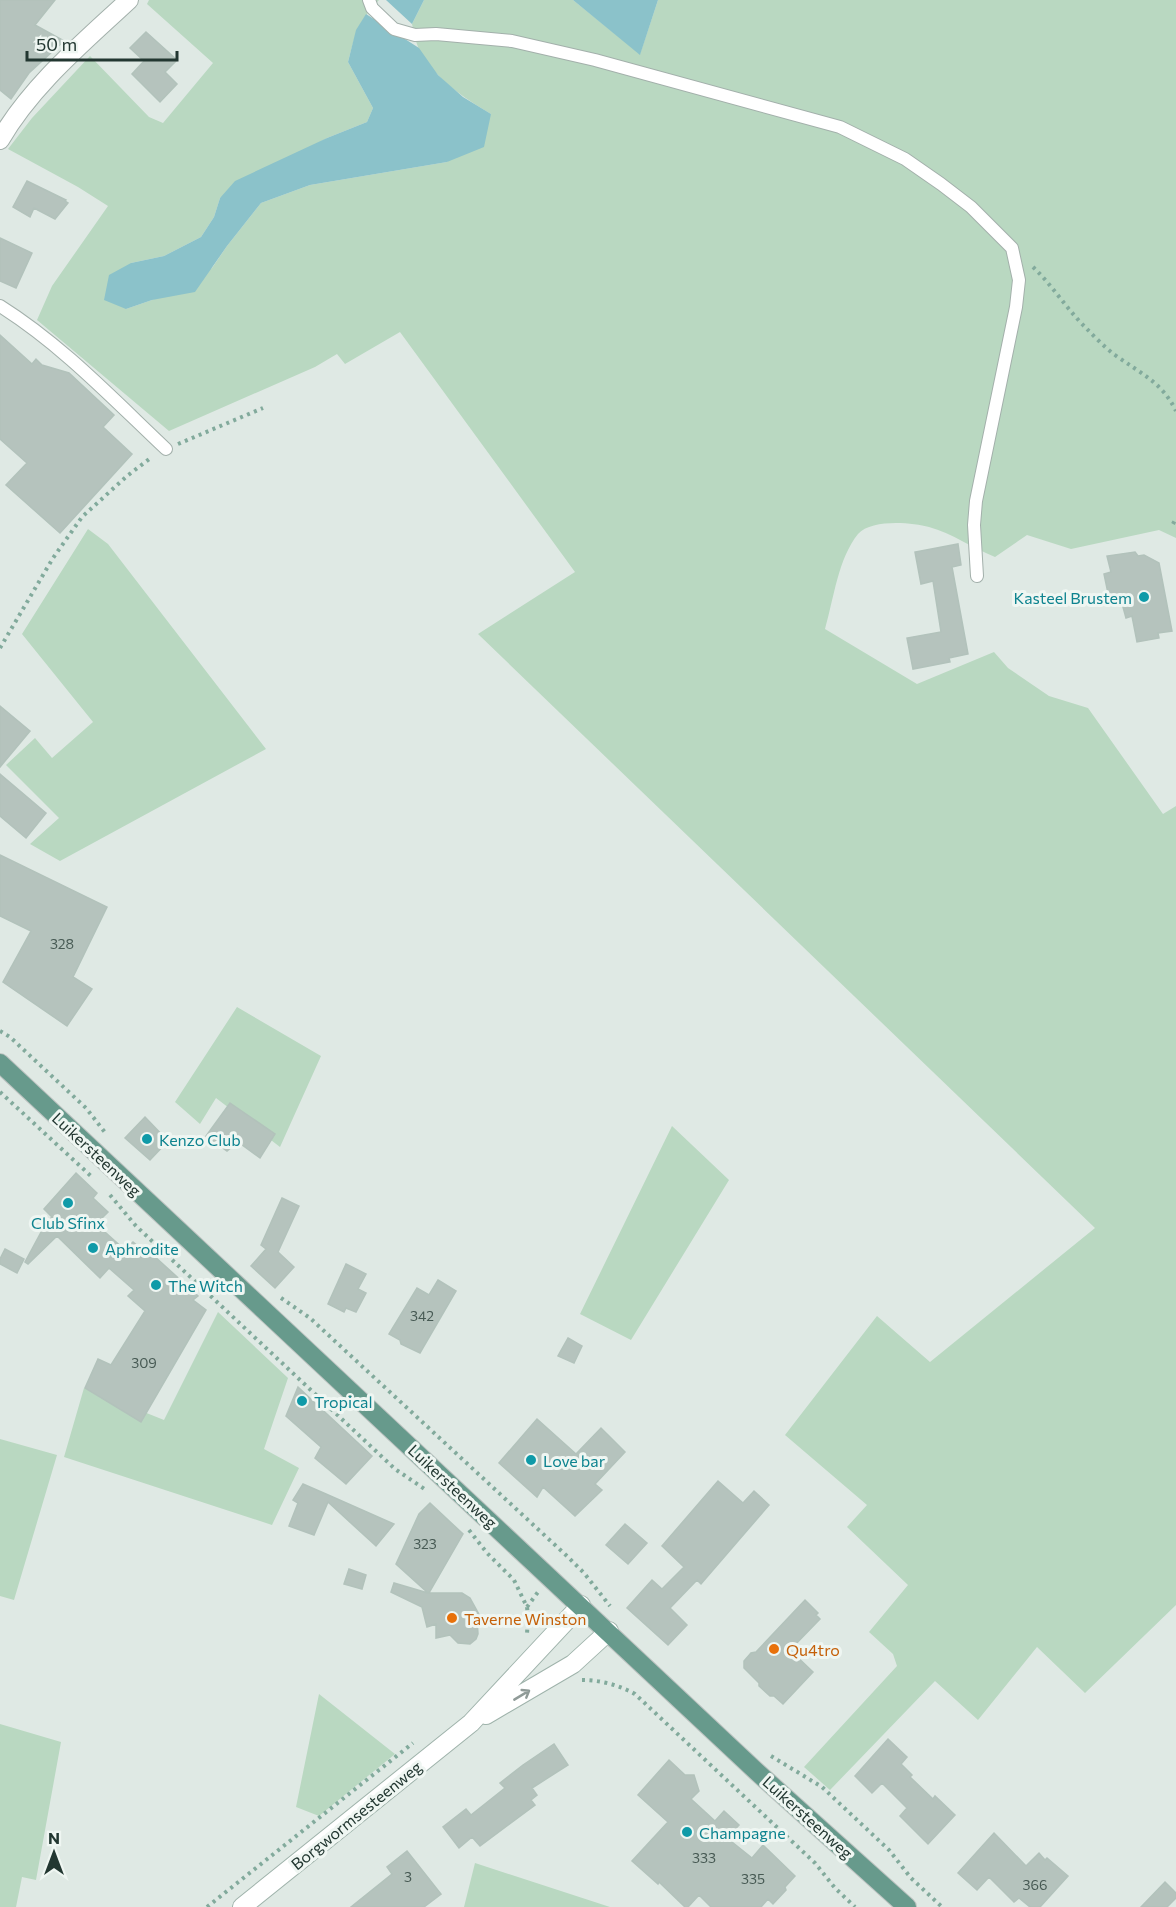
<svg xmlns="http://www.w3.org/2000/svg" width="1176" height="1907" font-family="Commissioner,sans-serif">
<rect width="100%" height="100%" fill="#dfe9e4"/>
<path fill="#b9d8c1" d="M 149,0 L 379,0 C 357,24 356,32 348,62 L 373,108 L 367,122 L 327,138 L 220,198 L 214,217 L 201,237 L 164,256 L 131,263 L 126,309 L 152,300 L 212,268 L 227,246 L 261,203 L 310,185 L 447,162 L 491,114 C 463,97 433,78 418,47 C 415,40 414,32 412,24 L 424,0 L 573,0 L 640,54 L 658,0 L 1176,0 L 1176,538 L 1159,530 L 1071,549 L 1027,535 L 995,557 C 972,548 952,533 929,527 C 911,522 871,519 858,534 C 838,559 834,598 825,629 L 917,684 L 994,652 L 1008,668 L 1049,696 L 1088,708 L 1163,814 L 1176,806 L 1176,1605 L 1085,1693 L 1037,1647 L 978,1720 L 935,1681 L 830,1790 L 804,1767 L 897,1666 L 893,1654 L 869,1632 L 908,1585 L 847,1527 L 867,1505 L 785,1435 L 877,1316 L 930,1362 L 1095,1228 L 478,634 L 575,572 L 400,332 L 345,364 L 337,354 L 315,367 L 169,431 L 37,320 L 52,286 L 108,206 L 78,187 L 8,149 L 32,118 L 90,56 L 149,117 L 163,123 L 213,63 L 147,4 Z
M 88,529 L 108,544 L 266,749 L 60,861 L 30,844 L 59,818 L 6,765 L 35,738 L 52,758 L 93,722 L 22,634 Z
M 237,1007 L 321,1056 L 280,1147 L 216,1098 L 200,1124 L 175,1102 Z
M 672,1126 L 729,1180 L 631,1340 L 580,1314 Z
M 218,1312 L 288,1378 L 264,1449 L 299,1468 L 272,1525 L 64,1457 L 84,1388 L 164,1420 Z
M 0,1439 L 57,1455 L 14,1600 L 0,1596 Z
M 319,1694 L 395,1754 L 319,1816 L 296,1807 Z
M 0,1724 L 61,1742 L 36,1880 L 22,1877 L 16,1907 L 0,1907 Z
M 475,1863 L 610,1907 L 464,1907 Z"/>
<path fill="#8bc2ca" d="M 386,0 L 424,0 L 412,24 Z
M 573,0 L 658,0 L 640,55 Z
M 366,14 L 419,48 L 438,75 L 463,97 L 491,114 L 484,147 L 447,162 L 310,185 L 261,203 L 227,246 L 195,292 L 152,300 L 126,309 L 104,300 L 109,275 L 131,263 L 164,256 L 201,237 L 214,217 L 220,198 L 235,181 L 327,138 L 367,122 L 373,108 L 348,62 L 356,30 Z"/>
<path fill="#b5c3bd" stroke="#b2c2bb" stroke-width="1.5" d="M 0,0 L 55,0 L 35,25 L 64,41 L 29,73 L 11,99 L 0,90 Z
M 146,32 L 177,60 L 165,72 L 177,84 L 160,102 L 132,74 L 144,61 L 130,48 Z
M 27,181 L 66,200 L 65,201 L 68,203 L 55,219 L 34,208 L 30,217 L 13,207 Z
M 0,238 L 32,253 L 16,288 L 0,281 Z
M 0,335 L 32,364 L 36,359 L 42,365 L 69,373 L 114,415 L 103,427 L 132,454 L 60,533 L 6,485 L 27,463 L 0,439 Z
M 958,544 L 961,565 L 952,567 L 968,654 L 949,658 L 950,662 L 913,669 L 907,638 L 941,632 L 933,581 L 921,584 L 915,552 Z
M 1135,552 L 1138,556 L 1144,555 L 1159,563 L 1172,631 L 1158,633 L 1159,638 L 1137,642 L 1132,616 L 1126,618 L 1120,596 L 1109,598 L 1104,574 L 1111,572 L 1107,556 Z
M 0,706 L 30,731 L 0,767 Z
M 0,774 L 46,813 L 26,838 L 0,816 Z
M 0,855 L 107,907 L 73,977 L 92,989 L 67,1026 L 3,982 L 31,931 L 0,916 Z
M 230,1103 L 275,1134 L 260,1158 L 238,1142 L 227,1151 L 206,1136 Z
M 145,1117 L 168,1141 L 150,1160 L 125,1138 Z
M 76,1173 L 97,1193 L 93,1198 L 108,1212 L 96,1224 L 125,1250 L 133,1242 L 151,1257 L 153,1255 L 198,1296 L 193,1300 L 206,1310 L 141,1422 L 85,1388 L 98,1359 L 111,1365 L 145,1311 L 128,1296 L 134,1290 L 109,1268 L 100,1278 L 57,1236 L 28,1264 L 25,1262 L 46,1223 L 52,1217 L 44,1209 Z
M 282,1198 L 299,1206 L 278,1252 L 294,1267 L 275,1288 L 251,1266 L 266,1249 L 261,1245 Z
M 5,1249 L 24,1259 L 17,1273 L 0,1264 L 0,1259 Z
M 346,1264 L 366,1274 L 358,1289 L 366,1293 L 356,1312 L 346,1308 L 344,1312 L 328,1304 Z
M 438,1280 L 456,1291 L 420,1353 L 401,1344 L 400,1340 L 389,1334 L 417,1288 L 429,1295 Z
M 568,1338 L 582,1346 L 574,1363 L 558,1356 Z
M 298,1387 L 372,1456 L 346,1484 L 315,1458 L 321,1447 L 286,1416 Z
M 537,1419 L 576,1454 L 601,1428 L 625,1452 L 595,1484 L 602,1490 L 575,1516 L 543,1487 L 537,1497 L 499,1463 Z
M 718,1481 L 743,1503 L 754,1491 L 769,1505 L 701,1584 L 697,1580 L 670,1608 L 687,1625 L 668,1645 L 627,1608 L 652,1580 L 662,1589 L 684,1567 L 662,1546 Z
M 303,1484 L 326,1494 L 394,1524 L 376,1546 L 328,1502 L 314,1535 L 289,1526 L 298,1503 L 293,1500 Z
M 430,1503 L 463,1534 L 429,1593 L 462,1593 L 470,1598 L 481,1618 L 477,1619 L 478,1634 L 476,1639 L 470,1644 L 458,1643 L 450,1635 L 436,1638 L 436,1624 L 427,1627 L 422,1607 L 391,1592 L 394,1583 L 428,1593 L 396,1564 L 419,1514 Z
M 625,1524 L 647,1543 L 628,1564 L 606,1545 Z
M 349,1569 L 366,1575 L 362,1589 L 344,1584 Z
M 805,1600 L 818,1613 L 816,1615 L 820,1619 L 790,1650 L 813,1672 L 783,1704 L 774,1696 L 770,1696 L 759,1686 L 759,1683 L 744,1668 L 744,1661 L 751,1653 L 756,1652 Z
M 888,1739 L 907,1757 L 901,1764 L 912,1775 L 910,1777 L 933,1799 L 935,1796 L 955,1815 L 928,1844 L 900,1816 L 907,1808 L 882,1783 L 872,1793 L 855,1776 Z
M 554,1744 L 568,1765 L 532,1788 L 537,1795 L 531,1800 L 535,1805 L 480,1846 L 472,1837 L 459,1848 L 443,1827 L 466,1809 L 471,1815 L 505,1788 L 500,1783 L 523,1765 Z
M 669,1760 L 685,1775 L 694,1775 L 699,1791 L 691,1799 L 715,1821 L 724,1811 L 739,1825 L 727,1838 L 752,1858 L 763,1845 L 795,1876 L 785,1887 L 786,1890 L 773,1904 L 768,1899 L 761,1907 L 711,1907 L 699,1895 L 688,1907 L 685,1907 L 659,1882 L 658,1884 L 632,1861 L 668,1822 L 638,1795 Z
M 994,1833 L 1026,1866 L 1039,1853 L 1045,1860 L 1047,1858 L 1068,1876 L 1040,1907 L 1030,1907 L 1019,1898 L 1014,1902 L 989,1877 L 977,1890 L 958,1873 Z
M 407,1851 L 441,1894 L 424,1907 L 351,1907 L 392,1874 L 387,1867 Z
M 1165,1882 L 1176,1893 L 1176,1898 L 1167,1907 L 1141,1907 Z"/>
<g fill="none" stroke-linecap="round" stroke-linejoin="round">
<defs>
<path id="service" d="M 369,0 L 372,8 L 394,29 L 415,35 L 436,34 L 512,41 L 595,60 L 840,127 L 905,159 L 941,184 L 971,207 L 1012,248 L 1019,280 L 1016,307 L 976,501 L 974,525 L 977,576
M 0,306 C 62,345 113,399 166,449"/>
<path id="minor" d="M 0,140 C 32,85 83,43 129,0"/>
<path id="secondary" d="M 486,1715 L 573,1664 L 609,1631
M 242,1907 L 471,1723 L 581,1605"/>
<path id="primary" d="M 0,1063 L 757,1772 L 907,1907"/>
</defs>
<use href="#service" stroke="#a3b0ab" stroke-width="14"/>
<use href="#minor" stroke="#a3b0ab" stroke-width="20"/>
<use href="#secondary" stroke="#9fb3ab" stroke-width="20"/>
<use href="#primary" stroke="#bdc3c1" stroke-width="20"/>
<path stroke="#82aa9c" stroke-width="4" stroke-dasharray="3 4.5" stroke-linecap="butt" d="M 1033,267 C 1052,285 1066,308 1085,327 C 1094,336 1104,347 1115,355 C 1140,373 1162,382 1176,411
M 178,444 L 263,408
M 1173,524 L 1176,518
M 0,648 L 53,558 L 82,517 L 127,476 L 152,457
M 0,1031 L 10,1037 L 86,1108 L 107,1135
M 0,1092 L 92,1177
M 110,1195 L 136,1226 L 395,1469 L 426,1490
M 281,1298 L 310,1318 L 568,1557 L 584,1573 L 610,1606
M 469,1530 L 487,1553 L 514,1580 L 527,1607 L 528,1616 L 527,1634
M 527,1607 L 538,1592
M 582,1680 C 600,1680 619,1685 635,1694 L 815,1863 L 835,1888 L 855,1907
M 771,1756 L 822,1787 L 889,1850 L 911,1878 L 942,1907
M 207,1907 L 413,1743"/>
<use href="#service" stroke="#fff" stroke-width="12"/>
<use href="#minor" stroke="#fff" stroke-width="18"/>
<use href="#secondary" stroke="#fff" stroke-width="18"/>
<use href="#primary" stroke="#679a8c" stroke-width="18"/>
</g>
<defs><path id="oneway-shaft" d="M-6 0H5M1.5-3L5.5 0L1.5 3" fill="none" stroke-width="1.6" stroke-linecap="round" stroke-linejoin="round" transform="scale(1.5)"/></defs>
<use stroke="#909b98" href="#oneway-shaft" transform="translate(522 1695) rotate(-31)"/>
<g fill="#0f9aa8" stroke="#eff6f2" stroke-width="2">
<circle cx="1144" cy="597" r="6"/>
<circle cx="147" cy="1139" r="6"/>
<circle cx="68" cy="1203" r="6"/>
<circle cx="93" cy="1248" r="6"/>
<circle cx="156" cy="1285" r="6"/>
<circle cx="302" cy="1401" r="6"/>
<circle cx="531" cy="1460" r="6"/>
<circle cx="687" cy="1832" r="6"/>
</g>
<g fill="#e8710a" stroke="#eff6f2" stroke-width="2">
<circle cx="452" cy="1618" r="6"/>
<circle cx="774" cy="1649" r="6"/>
</g>
<g text-anchor="middle" dominant-baseline="central" stroke-width="6" stroke-linejoin="round" paint-order="stroke">
<g font-size="14" fill="#475a54">
<text x="62" y="943">328</text>
<text x="422" y="1315">342</text>
<text x="144" y="1362">309</text>
<text x="425" y="1543">323</text>
<text x="704" y="1857">333</text>
<text x="408" y="1876">3</text>
<text x="753" y="1878">335</text>
<text x="1035" y="1884">366</text>
</g>
<g font-size="16" fill="#0d838f" stroke="#eff6f2" text-anchor="start">
<text x="1132" y="597" text-anchor="end">Kasteel Brustem</text>
<text x="159" y="1139">Kenzo Club</text>
<text x="68" y="1222" text-anchor="middle">Club Sfinx</text>
<text x="105" y="1248">Aphrodite</text>
<text x="168" y="1285">The Witch</text>
<text x="314" y="1401">Tropical</text>
<text x="543" y="1460">Love bar</text>
<text x="699" y="1832">Champagne</text>
</g>
<g font-size="16" fill="#223731" stroke="#eff6f2">
<text transform="translate(97 1154) rotate(43)">Luikersteenweg</text>
<text transform="translate(453 1486) rotate(43)">Luikersteenweg</text>
<text transform="translate(356 1815) rotate(-39)">Borgwormsesteenweg</text>
<text transform="translate(808 1817) rotate(42)">Luikersteenweg</text>
</g>
<g font-size="16" fill="#c56008" stroke="#eff6f2" text-anchor="start">
<text x="464" y="1618">Taverne Winston</text>
<text x="786" y="1649">Qu4tro</text>
</g>
</g>
<g transform="translate(54 1853)" stroke="#eff6f2" stroke-width="4.5" paint-order="stroke">
<path d="M0-4.5L10 22L0 15L-10 22Z" fill="#223731"/>
<text y="-9" font-size="16" font-weight="bold" text-anchor="middle" fill="#223731">N</text>
</g>
<path d="M27 51v9h150v-9" fill="none" stroke="#223731" stroke-width="3"/>
<text x="36" y="51" font-size="18" fill="#223731" stroke="#eff6f2" stroke-width="4.5" paint-order="stroke">50 m</text>
</svg>
